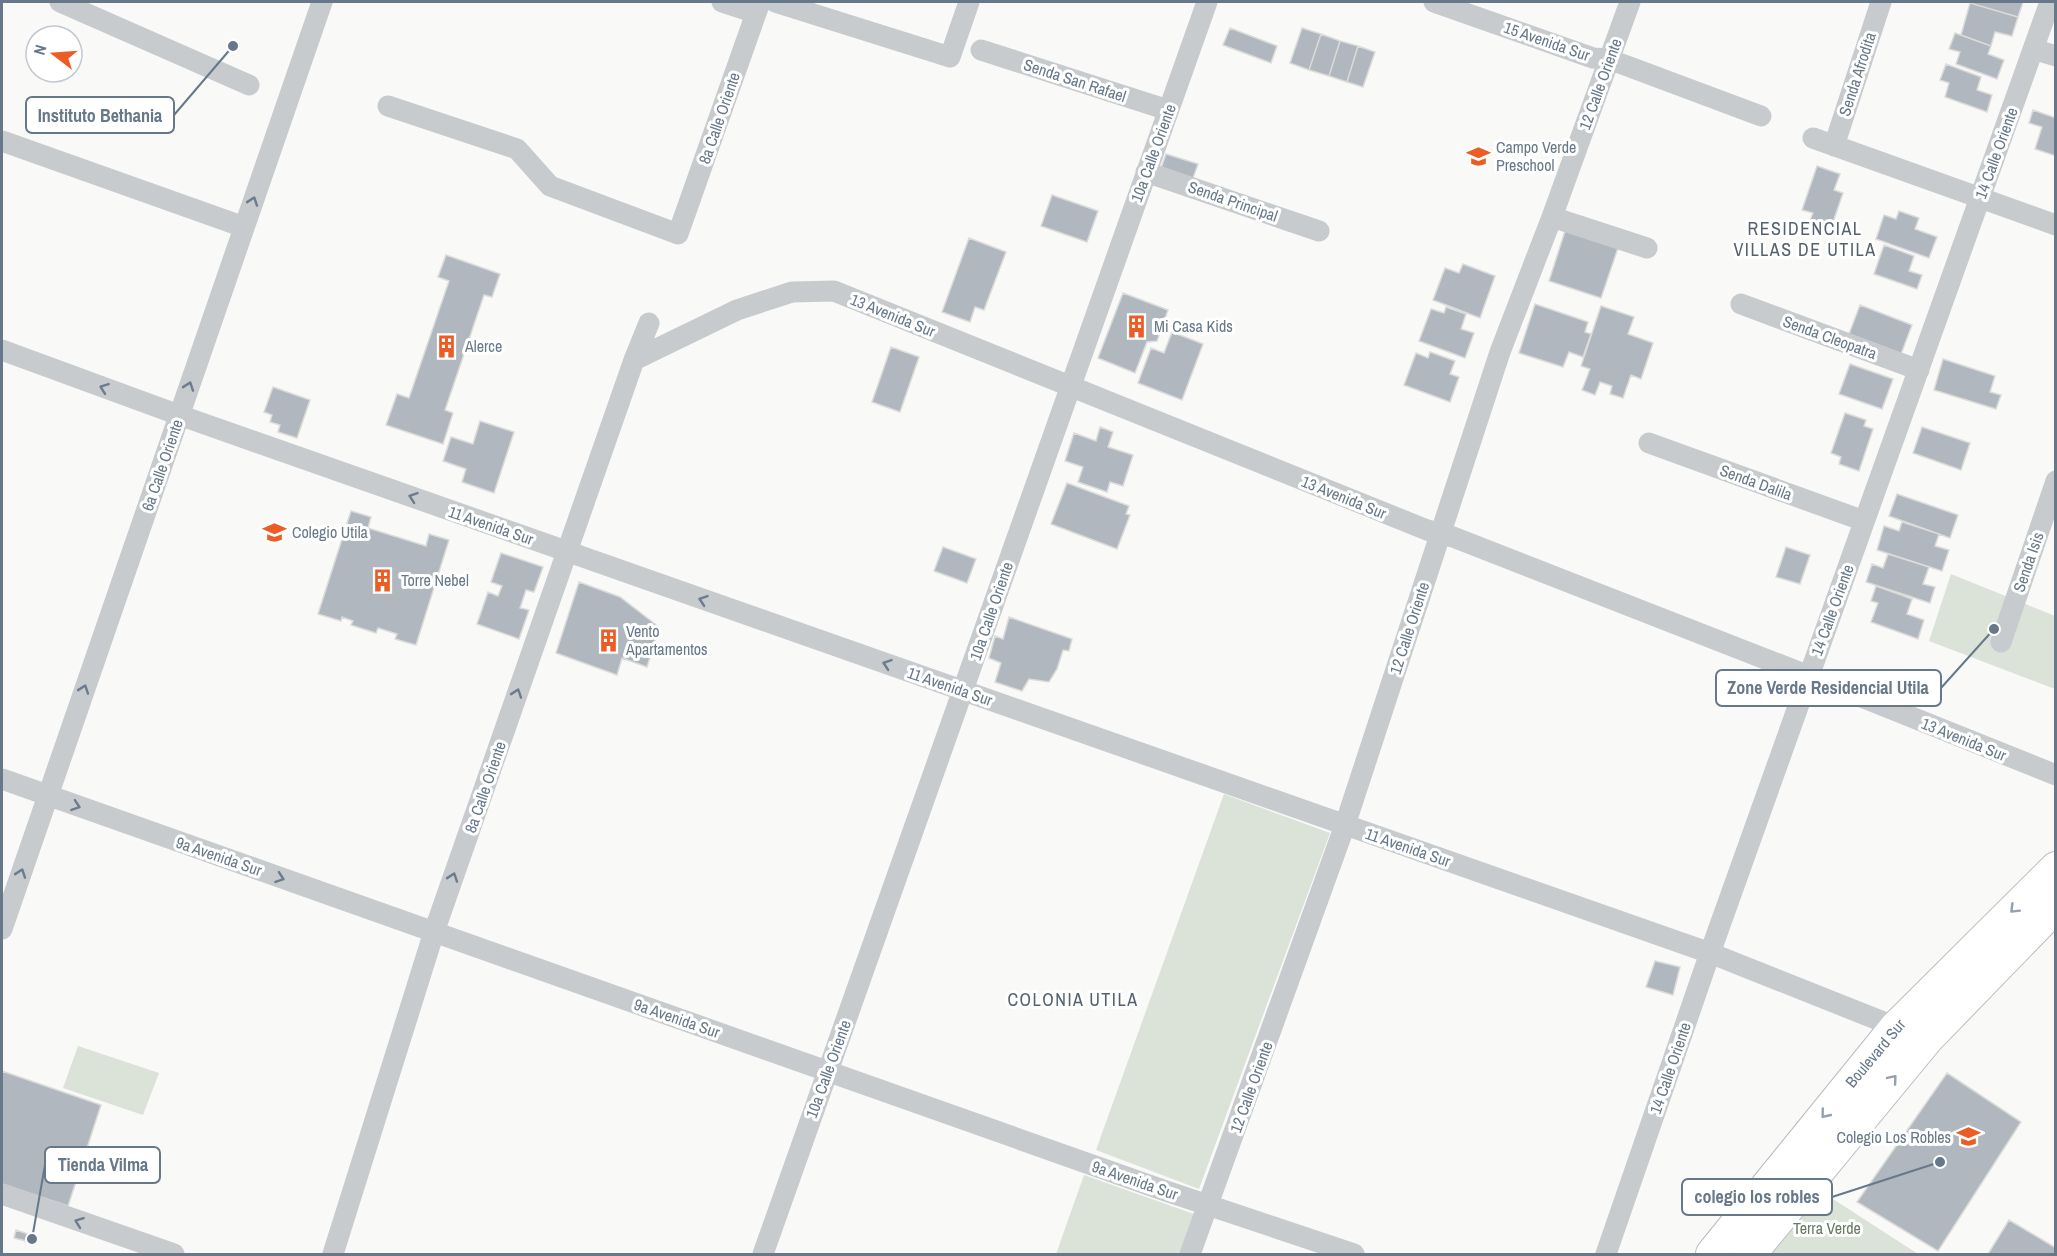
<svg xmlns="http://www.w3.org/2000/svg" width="2057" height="1256" font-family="'Archivo Narrow',sans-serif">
<rect width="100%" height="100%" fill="#f9f9f7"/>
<path fill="#dbe2d8" d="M 1951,574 L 2055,616 L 2055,689 L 1929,641 Z
M 1224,794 L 1330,833 L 1199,1189 L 1096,1150 Z
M 78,1046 L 159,1073 L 143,1115 L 63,1088 Z
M 1084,1175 L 1194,1214 L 1179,1254 L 1056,1254 Z
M 1816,1199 L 1833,1199 L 1918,1254 L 1771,1254 Z"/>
<path fill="#b0b7be" stroke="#dbdbd9" stroke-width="1.5" d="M 1970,2 L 2023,2 L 2018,17 L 1970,3 Z
M 1970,3 L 2018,17 L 2012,36 L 1995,32 L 1991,46 L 1961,35 Z
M 1230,28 L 1277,46 L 1271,63 L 1223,45 Z
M 1302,28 L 1321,34 L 1309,70 L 1290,63 Z
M 1955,33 L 1991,46 L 1988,54 L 2004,60 L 1997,79 L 1956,64 L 1960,52 L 1949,49 Z
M 1321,34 L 1340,41 L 1329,76 L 1309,70 Z
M 1340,41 L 1358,46 L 1347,82 L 1329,76 Z
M 1358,46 L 1375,52 L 1363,87 L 1347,82 Z
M 1946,64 L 1981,77 L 1977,90 L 1992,95 L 1987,112 L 1945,97 L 1949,83 L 1940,80 Z
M 2033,110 L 2056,118 L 2056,156 L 2035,149 L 2042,127 L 2029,123 Z
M 1166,154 L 1198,164 L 1192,181 L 1160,171 Z
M 1817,166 L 1840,174 L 1834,190 L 1843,193 L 1831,228 L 1810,220 L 1813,213 L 1802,210 Z
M 1052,195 L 1098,211 L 1087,242 L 1041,226 Z
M 1899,211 L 1919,218 L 1915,229 L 1937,237 L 1929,258 L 1876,239 L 1884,215 L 1896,219 Z
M 1565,231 L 1618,248 L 1601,298 L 1549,281 Z
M 969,238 L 1006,252 L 984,310 L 975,307 L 970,322 L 942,312 Z
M 1884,245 L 1914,256 L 1909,271 L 1922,275 L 1917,289 L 1874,274 Z
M 446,255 L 500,274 L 492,297 L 484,295 L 445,410 L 453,413 L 443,444 L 386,425 L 397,394 L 409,398 L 449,281 L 438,277 Z
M 1463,264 L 1495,276 L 1480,318 L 1433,300 L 1445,268 L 1459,273 Z
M 1123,293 L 1168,310 L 1157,341 L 1147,342 L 1135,373 L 1098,358 Z
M 1535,304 L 1588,322 L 1585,332 L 1591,334 L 1583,357 L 1569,352 L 1563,367 L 1519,353 Z
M 1860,305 L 1912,325 L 1901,354 L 1849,334 Z
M 1601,306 L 1634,317 L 1628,334 L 1653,343 L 1641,379 L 1631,375 L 1623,398 L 1610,394 L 1612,386 L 1600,382 L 1595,395 L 1582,390 L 1590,369 L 1581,366 Z
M 1446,307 L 1466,314 L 1461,329 L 1474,333 L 1465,358 L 1419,341 L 1431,309 L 1444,313 Z
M 1172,332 L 1203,344 L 1182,400 L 1138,383 L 1151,348 L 1164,353 Z
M 891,347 L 919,357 L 900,412 L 872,402 Z
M 1430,352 L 1455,361 L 1450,374 L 1459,377 L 1450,402 L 1404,385 L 1416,353 L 1428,358 Z
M 1943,359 L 1995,376 L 1990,392 L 2001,395 L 1996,409 L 1934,390 Z
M 1850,364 L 1893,379 L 1882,409 L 1839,394 Z
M 273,387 L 310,400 L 297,438 L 278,432 L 280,425 L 270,422 L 272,415 L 264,412 Z
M 1845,413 L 1866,420 L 1864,426 L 1873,429 L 1859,471 L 1839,464 L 1841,457 L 1831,453 Z
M 480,421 L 514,432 L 494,493 L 462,482 L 466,469 L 443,461 L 451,437 L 473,444 Z
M 1100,427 L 1113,432 L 1108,447 L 1133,455 L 1123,486 L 1110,482 L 1107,492 L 1078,482 L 1083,467 L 1065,461 L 1074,433 L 1096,441 Z
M 1922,427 L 1970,443 L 1961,470 L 1913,453 Z
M 1067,483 L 1129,506 L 1126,514 L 1130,515 L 1117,549 L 1051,524 Z
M 1897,494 L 1958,515 L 1950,538 L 1889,516 Z
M 351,511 L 371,517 L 368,528 L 426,546 L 429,534 L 449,540 L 416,645 L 395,639 L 397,634 L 378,628 L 376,633 L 351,625 L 353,621 L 342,617 L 341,621 L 318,614 Z
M 1902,522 L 1939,534 L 1935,546 L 1949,550 L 1942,571 L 1877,550 L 1884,526 L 1899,531 Z
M 943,547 L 976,559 L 967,583 L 934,571 Z
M 1786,547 L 1810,555 L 1800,584 L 1776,577 Z
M 501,553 L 543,567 L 534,592 L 526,590 L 520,608 L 529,610 L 519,639 L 477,624 L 488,592 L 498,596 L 502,586 L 491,582 Z
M 1888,554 L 1929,567 L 1923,584 L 1935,587 L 1930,603 L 1866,582 L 1872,564 L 1883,568 Z
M 579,582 L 620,597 L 659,627 L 647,667 L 622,658 L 617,675 L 556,653 Z
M 1876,586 L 1912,599 L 1907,614 L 1924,620 L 1918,639 L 1871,622 L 1878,603 L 1871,601 Z
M 1009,617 L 1072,639 L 1069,651 L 1063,650 L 1057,669 L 1049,682 L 1029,679 L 1022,691 L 995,682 L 1001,663 L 989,658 L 995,636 L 1003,639 Z
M 1655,961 L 1680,967 L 1673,995 L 1646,987 Z
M 2,1071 L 101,1105 L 68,1206 L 2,1184 Z
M 1947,1073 L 2021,1122 L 1938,1251 L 1857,1202 Z
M 2009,1220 L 2056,1248 L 2056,1254 L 1988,1254 Z
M 16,1230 L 28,1234 L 26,1241 L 14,1238 Z
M 28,1234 L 38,1237 L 36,1244 L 26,1241 Z"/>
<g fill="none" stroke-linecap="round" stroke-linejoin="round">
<defs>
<path id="highway" d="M 1712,1254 L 1896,1027 L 2056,868
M 1750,1254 L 1927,1039 L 2056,906"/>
</defs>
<use href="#highway" stroke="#b9bdc0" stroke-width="34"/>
<path stroke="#c7cbce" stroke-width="21" d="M 60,2 L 249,85
M 722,2 L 756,13
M 775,2 L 950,57 L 969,2
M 1434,2 L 1593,58 L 1608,59 L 1630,67 L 1761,116
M 2033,49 L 2056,56
M 981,50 L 1168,110
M 388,106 L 517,149 L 550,186 L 678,234 L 760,2
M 1813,138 L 2056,225
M 2,141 L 244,227
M 1834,146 L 1881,2
M 1146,172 L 1319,231
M 1552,217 L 1647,248
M 1741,304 L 1919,370
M 2,350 L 179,415 L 1710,953 L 1896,1027
M 634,360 L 737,310 L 792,292 L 834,291 L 1427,530 L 1453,537 L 1809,676 L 2056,775
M 1649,443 L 1864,521
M 2001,642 L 2056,481
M 2,779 L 1160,1189 L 1354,1254
M 2,929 L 322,2
M 2,1194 L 174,1254
M 333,1254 L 434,932 L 634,360 L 649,323
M 763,1254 L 1207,2
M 1190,1254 L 1345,825 L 1500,352 L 1552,217 L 1630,2
M 1606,1254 L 1710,953 L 2050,2"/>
<use href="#highway" stroke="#fff" stroke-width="32"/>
</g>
<defs><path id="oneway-chevron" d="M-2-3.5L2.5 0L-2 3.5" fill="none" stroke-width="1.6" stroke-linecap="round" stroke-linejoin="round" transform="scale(1.5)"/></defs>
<g stroke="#6c7c8c">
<use href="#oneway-chevron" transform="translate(253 201) rotate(-71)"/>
<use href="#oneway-chevron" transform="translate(189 386) rotate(-71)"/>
<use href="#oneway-chevron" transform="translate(104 388) rotate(-160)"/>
<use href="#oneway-chevron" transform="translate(413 497) rotate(-161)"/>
<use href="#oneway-chevron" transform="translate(703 600) rotate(-161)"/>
<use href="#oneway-chevron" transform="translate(887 664) rotate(-161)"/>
<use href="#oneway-chevron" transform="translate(84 689) rotate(-71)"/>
<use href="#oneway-chevron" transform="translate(517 693) rotate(-71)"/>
<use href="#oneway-chevron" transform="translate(76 806) rotate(19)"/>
<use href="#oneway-chevron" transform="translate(21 873) rotate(-71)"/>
<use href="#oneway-chevron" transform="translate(453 877) rotate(-71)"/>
<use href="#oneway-chevron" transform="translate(280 878) rotate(19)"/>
<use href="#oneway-chevron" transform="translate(79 1222) rotate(-160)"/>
</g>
<g stroke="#95a0ac">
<use href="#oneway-chevron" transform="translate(2014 909) rotate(135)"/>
<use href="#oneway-chevron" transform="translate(1893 1079) rotate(-50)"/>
<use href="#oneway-chevron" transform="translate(1825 1114) rotate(129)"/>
</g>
<defs>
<symbol id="school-bare" viewBox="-9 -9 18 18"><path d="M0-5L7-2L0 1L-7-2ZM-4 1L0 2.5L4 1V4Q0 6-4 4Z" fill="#ec5d25" stroke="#fff" stroke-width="2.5" paint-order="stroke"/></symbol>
<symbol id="building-bare" viewBox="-9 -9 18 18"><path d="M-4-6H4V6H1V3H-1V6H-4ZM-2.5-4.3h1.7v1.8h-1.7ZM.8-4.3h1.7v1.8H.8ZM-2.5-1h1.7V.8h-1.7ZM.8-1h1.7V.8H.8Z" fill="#ec5d25" stroke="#fff" stroke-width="2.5" paint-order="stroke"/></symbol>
</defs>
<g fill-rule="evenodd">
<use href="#school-bare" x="1462" y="140" width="33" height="33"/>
<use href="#building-bare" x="1120" y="310" width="33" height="33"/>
<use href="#building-bare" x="430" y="330" width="33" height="33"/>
<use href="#school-bare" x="258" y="516" width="33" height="33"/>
<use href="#building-bare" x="366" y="564" width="33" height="33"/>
<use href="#building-bare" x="592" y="624" width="33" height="33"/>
<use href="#school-bare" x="1952" y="1120" width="33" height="33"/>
</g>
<g text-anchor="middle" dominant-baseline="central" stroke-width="6" stroke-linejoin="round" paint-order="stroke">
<g font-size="16" fill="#677889" stroke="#fff">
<text transform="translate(1547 41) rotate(19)">15 Avenida Sur</text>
<text transform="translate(1857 74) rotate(-72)">Senda Afrodita</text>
<text transform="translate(1075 80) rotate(18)">Senda San Rafael</text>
<text transform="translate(1600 84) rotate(-70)">12 Calle Oriente</text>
<text transform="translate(719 118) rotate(-71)">8a Calle Oriente</text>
<text transform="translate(1153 153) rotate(-70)">10a Calle Oriente</text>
<text transform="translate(1996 153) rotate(-70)">14 Calle Oriente</text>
<text transform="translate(1233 201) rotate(19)">Senda Principal</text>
<text transform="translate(893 315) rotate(22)">13 Avenida Sur</text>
<text transform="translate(1830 337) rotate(20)">Senda Cleopatra</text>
<text transform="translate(162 465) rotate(-71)">6a Calle Oriente</text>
<text transform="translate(1756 482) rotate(20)">Senda Dalila</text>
<text transform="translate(1344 497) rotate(22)">13 Avenida Sur</text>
<text transform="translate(491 525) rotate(19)">11 Avenida Sur</text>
<text transform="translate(2028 562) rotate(-71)">Senda Isis</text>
<text transform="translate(1832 610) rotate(-70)">14 Calle Oriente</text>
<text transform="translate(991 611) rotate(-71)">10a Calle Oriente</text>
<text transform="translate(1409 628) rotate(-72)">12 Calle Oriente</text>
<text transform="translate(950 686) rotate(19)">11 Avenida Sur</text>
<text transform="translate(1964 739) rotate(22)">13 Avenida Sur</text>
<text transform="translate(485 787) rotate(-71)">8a Calle Oriente</text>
<text transform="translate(1408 847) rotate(19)">11 Avenida Sur</text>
<text transform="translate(219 856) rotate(19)">9a Avenida Sur</text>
<text transform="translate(677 1018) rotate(19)">9a Avenida Sur</text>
<text transform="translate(1875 1053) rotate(-50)">Boulevard Sur</text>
<text transform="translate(1670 1068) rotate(-71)">14 Calle Oriente</text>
<text transform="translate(828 1069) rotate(-70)">10a Calle Oriente</text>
<text transform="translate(1251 1087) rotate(-70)">12 Calle Oriente</text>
<text transform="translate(1135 1180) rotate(19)">9a Avenida Sur</text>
</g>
<g font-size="16" fill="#677889" stroke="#fff" text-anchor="start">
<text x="1496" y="147">Campo Verde<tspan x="1496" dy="18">Preschool</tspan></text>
<text x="1154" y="326">Mi Casa Kids</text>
<text x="465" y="346">Alerce</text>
<text x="292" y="532">Colegio Utila</text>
<text x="401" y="580">Torre Nebel</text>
<text x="626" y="631">Vento<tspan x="626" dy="18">Apartamentos</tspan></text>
<text x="1951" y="1137" text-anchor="end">Colegio Los Robles</text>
</g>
<g font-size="16" fill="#667a62" stroke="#fff">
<text x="1827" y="1228">Terra Verde</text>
</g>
<g font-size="18" letter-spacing="1.5" fill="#55626e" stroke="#fff">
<text x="1805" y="228">RESIDENCIAL<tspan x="1805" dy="21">VILLAS DE UTILA</tspan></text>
<text x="1073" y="999">COLONIA UTILA</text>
</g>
</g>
<path fill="none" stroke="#677889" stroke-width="2" d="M233 46L174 115M1994 629L1941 688M32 1239L45 1165M1940 1162L1832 1197"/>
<g fill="#677889" stroke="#fff" stroke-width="2">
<circle cx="233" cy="46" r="6"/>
<circle cx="1994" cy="629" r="6"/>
<circle cx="32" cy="1239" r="6"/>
<circle cx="1940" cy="1162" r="6"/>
</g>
<g fill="#fff" stroke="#677889" stroke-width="2">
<rect x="26" y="97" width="148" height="36" rx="6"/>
<rect x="1716" y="670" width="225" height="36" rx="6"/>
<rect x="45" y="1147" width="115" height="36" rx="6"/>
<rect x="1682" y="1179" width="150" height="36" rx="6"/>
</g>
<g font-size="18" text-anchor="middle" font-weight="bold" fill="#677889">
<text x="100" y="122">Instituto Bethania</text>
<text x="1828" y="694">Zone Verde Residencial Utila</text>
<text x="103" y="1171">Tienda Vilma</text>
<text x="1757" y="1203">colegio los robles</text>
</g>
<rect width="2057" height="1256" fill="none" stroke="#677889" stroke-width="6"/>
<g transform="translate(54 54) rotate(287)"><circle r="28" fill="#ffffff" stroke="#c2c9d0" stroke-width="1.5"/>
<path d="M0-4.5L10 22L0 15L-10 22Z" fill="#ec5d25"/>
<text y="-9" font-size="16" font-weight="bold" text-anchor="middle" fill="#677889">N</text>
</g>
</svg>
